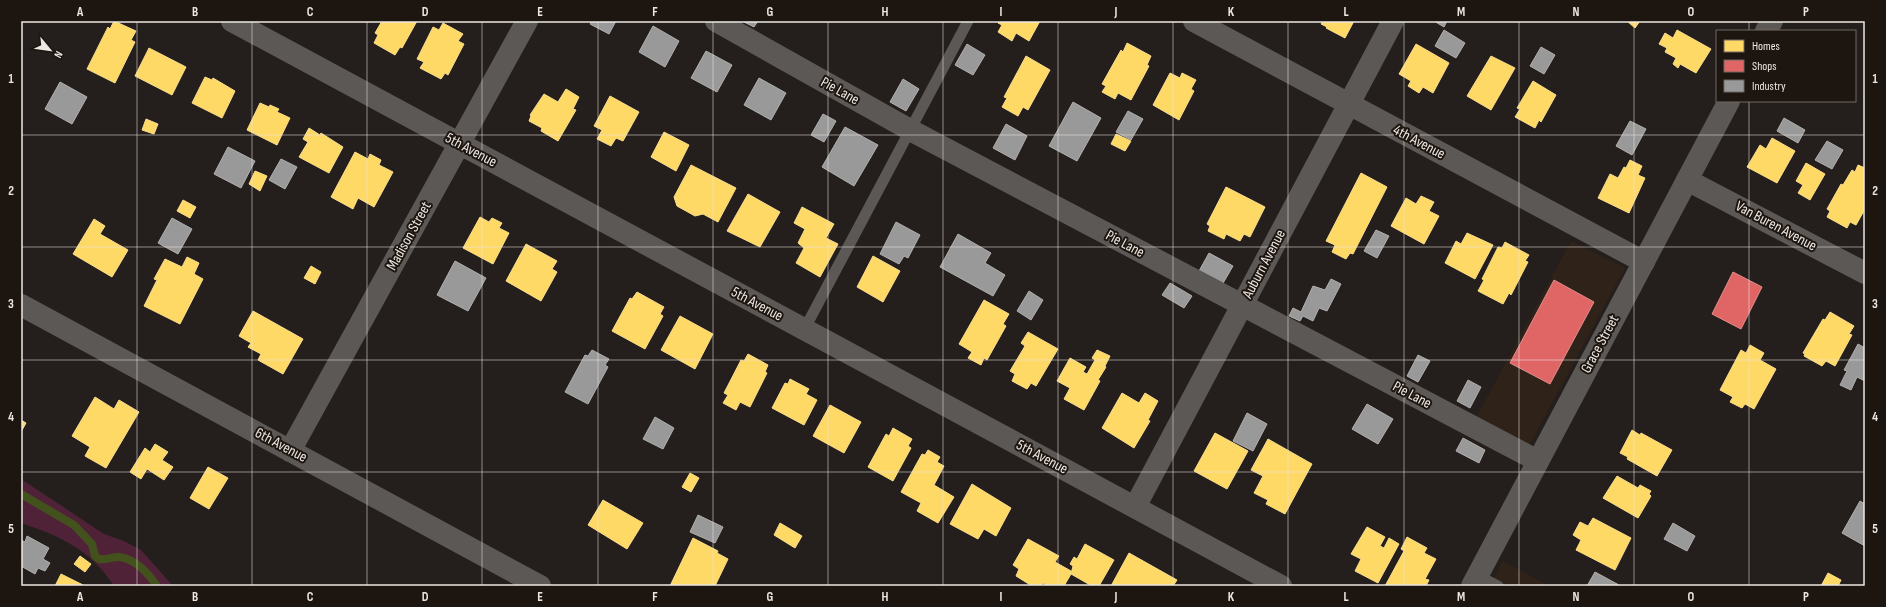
<svg xmlns="http://www.w3.org/2000/svg" width="1886" height="607" font-family="'Sofia Sans Condensed',sans-serif">
<rect width="100%" height="100%" fill="#241f1c"/>
<path fill="#2f2219" d="M 1571,241 L 1625,268 L 1529,446 L 1476,418 Z
M 1503,561 L 1549,586 L 1490,586 Z"/>
<path fill="#4f2238" d="M 21,479 L 104,534 L 124,541 L 141,550 L 173,586 L 114,586 C 91,550 60,536 21,523 Z"/>
<path fill="#ffd966" stroke="#fadd8c" d="M 114,21 L 136,31 L 131,40 L 135,42 L 115,83 L 87,69 L 108,27 L 110,29 Z
M 382,21 L 417,21 L 402,48 L 400,47 L 395,55 L 374,43 L 378,35 L 375,33 Z
M 999,21 L 1040,21 L 1029,41 L 1016,33 L 1012,41 L 998,32 L 1002,25 L 998,23 Z
M 1323,21 L 1354,21 L 1345,38 L 1326,28 L 1327,27 L 1321,24 Z
M 1627,21 L 1640,21 L 1635,28 Z
M 443,23 L 463,34 L 458,41 L 464,44 L 448,75 L 445,73 L 441,79 L 420,68 L 424,62 L 417,59 L 433,27 L 439,30 Z
M 1677,30 L 1711,49 L 1696,73 L 1680,64 L 1678,68 L 1673,64 L 1676,58 L 1665,52 L 1667,48 L 1659,44 L 1665,33 L 1673,38 Z
M 1127,43 L 1151,56 L 1147,65 L 1149,66 L 1131,100 L 1118,93 L 1115,99 L 1102,92 L 1106,86 L 1102,84 L 1121,50 L 1123,52 Z
M 1416,44 L 1449,63 L 1433,93 L 1423,87 L 1419,93 L 1408,86 L 1411,81 L 1399,74 Z
M 149,48 L 186,67 L 172,95 L 135,76 Z
M 1026,56 L 1050,70 L 1028,110 L 1023,107 L 1018,116 L 1002,107 L 1007,98 L 1004,97 Z
M 1491,56 L 1515,68 L 1491,110 L 1467,96 Z
M 1170,73 L 1180,78 L 1182,73 L 1196,80 L 1191,89 L 1194,91 L 1179,120 L 1153,105 Z
M 205,77 L 212,80 L 213,78 L 235,91 L 222,118 L 192,103 Z
M 1533,81 L 1556,95 L 1541,122 L 1539,120 L 1535,128 L 1515,117 L 1520,109 L 1517,108 Z
M 566,89 L 579,97 L 573,109 L 576,110 L 558,141 L 541,131 L 542,128 L 529,121 L 531,116 L 530,115 L 544,94 L 558,102 Z
M 610,96 L 639,112 L 623,141 L 616,138 L 611,146 L 597,139 L 602,130 L 594,126 Z
M 260,103 L 269,107 L 270,105 L 279,109 L 277,112 L 290,118 L 277,145 L 247,130 Z
M 146,119 L 158,124 L 154,134 L 142,130 Z
M 309,128 L 320,135 L 321,133 L 343,147 L 329,173 L 299,157 L 308,142 L 303,139 Z
M 664,132 L 689,145 L 676,171 L 651,157 Z
M 1116,134 L 1131,141 L 1125,151 L 1111,144 Z
M 1772,138 L 1795,151 L 1777,183 L 1747,167 L 1760,145 L 1766,149 Z
M 355,152 L 368,159 L 370,154 L 381,160 L 379,165 L 393,172 L 374,207 L 358,198 L 353,209 L 331,197 Z
M 1630,160 L 1642,166 L 1638,175 L 1645,178 L 1629,213 L 1598,198 L 1610,174 L 1618,178 L 1624,167 L 1626,168 Z
M 1806,163 L 1825,174 L 1810,200 L 1798,193 L 1803,185 L 1796,181 Z
M 691,165 L 736,188 L 718,222 L 703,214 L 695,216 L 677,206 L 674,197 Z
M 1858,165 L 1865,168 L 1865,209 L 1856,225 L 1850,222 L 1847,228 L 1827,217 L 1830,211 L 1827,209 L 1841,184 L 1843,185 L 1852,170 L 1855,172 Z
M 255,171 L 267,176 L 260,191 L 249,184 Z
M 1361,173 L 1387,187 L 1353,254 L 1350,253 L 1346,259 L 1332,252 L 1335,245 L 1326,241 Z
M 1226,187 L 1265,207 L 1250,237 L 1244,234 L 1240,241 L 1226,234 L 1224,239 L 1208,231 L 1210,226 L 1207,224 Z
M 748,194 L 780,212 L 760,247 L 727,231 Z
M 1421,196 L 1434,202 L 1429,211 L 1439,216 L 1424,244 L 1391,226 L 1406,198 L 1416,204 Z
M 183,200 L 196,207 L 190,218 L 177,211 Z
M 802,207 L 834,224 L 826,238 L 838,244 L 820,277 L 796,263 L 804,248 L 798,243 L 805,229 L 794,223 Z
M 480,217 L 489,222 L 492,218 L 502,223 L 499,228 L 509,233 L 493,264 L 463,248 Z
M 94,219 L 105,226 L 100,234 L 128,250 L 112,277 L 73,254 Z
M 1467,233 L 1493,245 L 1475,279 L 1445,263 L 1456,241 L 1461,244 Z
M 1505,242 L 1529,255 L 1525,261 L 1528,262 L 1511,295 L 1509,293 L 1503,304 L 1478,291 L 1484,280 L 1482,279 L 1498,247 L 1502,248 Z
M 526,244 L 557,261 L 552,269 L 557,272 L 541,301 L 506,281 Z
M 873,256 L 900,271 L 883,302 L 857,287 Z
M 187,257 L 199,263 L 194,274 L 203,279 L 180,324 L 144,306 L 157,280 L 154,279 L 165,259 L 182,267 Z
M 311,266 L 321,272 L 315,284 L 304,278 Z
M 637,292 L 664,307 L 660,314 L 663,316 L 645,349 L 612,331 L 630,298 L 632,299 Z
M 984,300 L 1009,314 L 1003,324 L 1006,326 L 987,360 L 984,358 L 981,365 L 968,358 L 972,352 L 959,344 Z
M 253,311 L 303,339 L 283,374 L 258,360 L 261,354 L 248,347 L 251,343 L 239,336 Z
M 1830,312 L 1854,326 L 1849,334 L 1852,335 L 1835,366 L 1826,361 L 1822,366 L 1804,356 L 1805,354 L 1803,353 L 1823,319 L 1825,320 Z
M 680,316 L 713,334 L 695,369 L 661,350 Z
M 1028,332 L 1058,349 L 1036,386 L 1031,383 L 1027,389 L 1012,381 L 1015,374 L 1010,371 L 1025,346 L 1021,343 Z
M 1750,345 L 1764,353 L 1760,360 L 1776,369 L 1754,409 L 1745,404 L 1742,408 L 1730,402 L 1733,397 L 1720,390 L 1741,350 L 1746,353 Z
M 1097,350 L 1110,356 L 1105,366 L 1092,358 Z
M 748,354 L 768,365 L 765,372 L 767,373 L 750,407 L 740,402 L 736,410 L 723,403 L 728,395 L 724,393 L 741,360 L 744,361 Z
M 1070,358 L 1086,367 L 1083,372 L 1087,374 L 1095,360 L 1106,367 L 1098,380 L 1100,381 L 1084,410 L 1064,399 L 1070,388 L 1057,381 Z
M 790,379 L 809,389 L 806,394 L 817,400 L 804,425 L 772,408 L 785,383 L 788,384 Z
M 1122,393 L 1139,403 L 1145,393 L 1158,401 L 1148,420 L 1150,421 L 1134,448 L 1102,428 Z
M 95,397 L 114,409 L 119,400 L 139,412 L 106,468 L 85,456 L 90,447 L 72,436 Z
M 830,405 L 861,422 L 844,453 L 813,436 Z
M 21,420 L 26,423 L 21,432 Z
M 893,428 L 912,439 L 908,446 L 911,448 L 893,481 L 868,467 L 886,434 L 889,436 Z
M 1632,430 L 1640,435 L 1641,433 L 1672,450 L 1657,476 L 1627,459 L 1628,457 L 1620,453 Z
M 1215,433 L 1248,451 L 1227,489 L 1194,471 Z
M 1268,439 L 1312,464 L 1285,514 L 1266,504 L 1268,500 L 1254,493 L 1263,476 L 1251,470 Z
M 155,444 L 168,452 L 162,460 L 173,467 L 164,480 L 147,469 L 141,479 L 130,472 L 145,448 L 150,452 Z
M 928,450 L 940,457 L 937,462 L 944,466 L 934,485 L 954,497 L 938,523 L 917,511 L 921,503 L 901,492 L 922,454 L 925,455 Z
M 208,467 L 228,478 L 209,509 L 190,498 Z
M 690,473 L 699,478 L 691,492 L 682,487 Z
M 1617,476 L 1638,488 L 1640,485 L 1651,491 L 1649,494 L 1651,496 L 1638,518 L 1603,498 Z
M 972,484 L 1011,508 L 996,536 L 984,529 L 978,539 L 950,524 Z
M 603,500 L 643,523 L 627,549 L 588,525 Z
M 1593,518 L 1631,538 L 1615,570 L 1576,550 L 1581,540 L 1573,535 L 1580,522 L 1588,526 Z
M 780,523 L 802,536 L 795,548 L 774,535 Z
M 1367,527 L 1385,537 L 1380,546 L 1384,548 L 1389,538 L 1399,544 L 1378,583 L 1355,571 L 1361,559 L 1351,554 Z
M 1407,537 L 1427,548 L 1424,553 L 1436,559 L 1425,579 L 1429,580 L 1426,586 L 1385,586 L 1404,551 L 1401,549 Z
M 693,538 L 718,551 L 717,553 L 728,559 L 715,586 L 670,586 Z
M 1028,539 L 1059,556 L 1055,562 L 1071,571 L 1071,574 L 1064,586 L 1044,586 L 1045,584 L 1043,583 L 1041,586 L 1032,586 L 1016,576 L 1019,569 L 1013,565 Z
M 1085,544 L 1114,560 L 1099,586 L 1092,586 L 1071,574 L 1073,566 L 1070,564 L 1074,557 L 1077,559 Z
M 1129,553 L 1177,580 L 1173,586 L 1111,586 Z
M 80,556 L 91,564 L 85,572 L 74,564 Z
M 1828,573 L 1841,580 L 1838,586 L 1821,586 Z
M 61,574 L 83,585 L 55,586 Z"/>
<path fill="#e06666" stroke="#e48d8c" d="M 1733,272 L 1762,287 L 1741,329 L 1712,314 Z
M 1554,280 L 1594,302 L 1550,384 L 1510,363 Z"/>
<path fill="#999" stroke="#b2b0af" d="M 592,21 L 616,21 L 609,34 L 590,24 Z
M 742,21 L 758,21 L 754,27 Z
M 1434,21 L 1447,21 L 1444,27 Z
M 653,26 L 679,41 L 665,67 L 639,52 Z
M 1444,30 L 1465,43 L 1456,58 L 1435,46 Z
M 967,44 L 985,55 L 973,75 L 955,65 Z
M 1541,47 L 1555,55 L 1544,74 L 1530,66 Z
M 706,51 L 732,65 L 717,92 L 691,78 Z
M 759,78 L 786,93 L 771,120 L 744,105 Z
M 903,79 L 919,89 L 906,111 L 890,102 Z
M 60,82 L 87,97 L 72,124 L 45,109 Z
M 1073,102 L 1101,118 L 1077,161 L 1049,146 Z
M 1128,111 L 1143,119 L 1131,140 L 1116,132 Z
M 823,114 L 836,121 L 824,142 L 811,135 Z
M 1784,118 L 1805,130 L 1798,143 L 1777,131 Z
M 1630,121 L 1646,129 L 1632,155 L 1616,146 Z
M 1006,124 L 1027,136 L 1015,160 L 993,148 Z
M 845,127 L 878,145 L 854,186 L 822,167 Z
M 1827,141 L 1843,150 L 1832,169 L 1815,160 Z
M 228,147 L 255,161 L 241,188 L 214,174 Z
M 281,159 L 297,167 L 285,189 L 269,180 Z
M 172,218 L 192,229 L 178,254 L 158,243 Z
M 896,222 L 920,235 L 908,258 L 904,256 L 899,264 L 880,254 Z
M 1376,230 L 1389,236 L 1377,258 L 1364,251 Z
M 958,234 L 991,253 L 985,263 L 1005,275 L 993,296 L 940,267 Z
M 1209,253 L 1233,266 L 1222,285 L 1199,271 Z
M 455,261 L 486,278 L 468,311 L 437,295 Z
M 1331,279 L 1341,284 L 1327,311 L 1319,308 L 1313,321 L 1303,316 L 1300,321 L 1289,316 L 1293,308 L 1301,312 L 1313,286 L 1325,290 Z
M 1170,283 L 1192,296 L 1184,308 L 1162,295 Z
M 1029,291 L 1043,300 L 1031,320 L 1017,311 Z
M 1858,344 L 1865,348 L 1865,381 L 1857,377 L 1851,390 L 1840,385 L 1847,371 L 1844,370 Z
M 592,350 L 609,359 L 605,365 L 608,367 L 588,404 L 565,392 L 585,355 L 588,356 Z
M 1418,355 L 1430,361 L 1418,382 L 1407,376 Z
M 1468,380 L 1481,387 L 1470,408 L 1457,401 Z
M 1367,404 L 1393,419 L 1378,444 L 1352,429 Z
M 1247,413 L 1267,424 L 1253,451 L 1233,441 Z
M 655,417 L 674,428 L 663,449 L 643,439 Z
M 1463,438 L 1485,450 L 1479,463 L 1456,451 Z
M 1860,501 L 1865,504 L 1865,546 L 1842,533 Z
M 698,515 L 723,527 L 715,543 L 690,532 Z
M 1673,523 L 1695,536 L 1687,551 L 1664,539 Z
M 27,536 L 49,548 L 43,559 L 50,563 L 45,571 L 38,568 L 35,574 L 21,566 L 21,540 L 25,542 Z
M 1595,572 L 1619,585 L 1618,586 L 1587,586 Z"/>
<g fill="none" stroke-linecap="round" stroke-linejoin="round">
<path stroke="#43511d" stroke-width="8" d="M 21,494 L 74,525 L 92,544 L 95,556 L 99,559 C 106,560 112,557 118,557 C 135,558 148,573 157,586"/>
<path stroke="#5b5855" stroke-width="11" d="M 804,330 L 968,21
M 1477,575 L 1498,586"/>
<path stroke="#5b5855" stroke-width="22" d="M 716,21 L 912,131 L 1538,461
M 1194,21 L 1644,262
M 1687,180 L 1865,273
M 21,305 L 540,586
M 290,451 L 527,21
M 1135,507 L 1393,21"/>
<path stroke="#5b5855" stroke-width="22" d="M 232,21 L 1281,586
M 1766,31 L 1772,21
M 1472,586 L 1729,101"/>
</g>
<path fill="none" stroke="#ede7e3" stroke-width="1" stroke-opacity="0.55" d="M 137,21 L 137,586M 252,21 L 252,586M 367,21 L 367,586M 482,21 L 482,586M 598,21 L 598,586M 713,21 L 713,586M 828,21 L 828,586M 943,21 L 943,586M 1058,21 L 1058,586M 1173,21 L 1173,586M 1288,21 L 1288,586M 1404,21 L 1404,586M 1519,21 L 1519,586M 1634,21 L 1634,586M 1749,21 L 1749,31M 1749,101 L 1749,586M 21,135 L 1865,135M 21,247 L 1865,247M 21,360 L 1865,360M 21,472 L 1865,472"/>
<g text-anchor="middle" dominant-baseline="central" stroke-width="4" stroke-linejoin="round" paint-order="stroke">
<g font-size="15" fill="#ede7e3" stroke="#1d150f">
<text transform="translate(840 91) rotate(29)">Pie Lane</text>
<text transform="translate(1419 142) rotate(28)">4th Avenue</text>
<text transform="translate(471 150) rotate(28)">5th Avenue</text>
<text transform="translate(1776 226) rotate(28)">Van Buren Avenue</text>
<text transform="translate(409 236) rotate(-61)">Madison Street</text>
<text transform="translate(1125 244) rotate(28)">Pie Lane</text>
<text transform="translate(1264 264) rotate(-62)">Auburn Avenue</text>
<text transform="translate(757 304) rotate(28)">5th Avenue</text>
<text transform="translate(1600 344) rotate(-62)">Grace Street</text>
<text transform="translate(1412 395) rotate(28)">Pie Lane</text>
<text transform="translate(281 445) rotate(28)">6th Avenue</text>
<text transform="translate(1042 457) rotate(28)">5th Avenue</text>
</g>
</g>
<rect width="1886" height="607" fill="none" stroke="#1d150f" stroke-width="44"/>
<rect x="1716" y="30" width="140" height="72" fill="#1d150f" stroke="#706964"/>
<rect x="1724" y="40" width="20" height="12" fill="#ffd966" stroke="#706964"/>
<text x="1752" y="50" font-size="12" fill="#ede7e3">Homes</text>
<rect x="1724" y="60" width="20" height="12" fill="#e06666" stroke="#706964"/>
<text x="1752" y="70" font-size="12" fill="#ede7e3">Shops</text>
<rect x="1724" y="80" width="20" height="12" fill="#999999" stroke="#706964"/>
<text x="1752" y="90" font-size="12" fill="#ede7e3">Industry</text>
<g transform="translate(50 50) rotate(119)" stroke="#1d150f" stroke-width="3" paint-order="stroke">
<path d="M0-3L7 15L0 10L-7 15Z" fill="#ede7e3"/>
<text y="-6" font-size="11" font-weight="bold" text-anchor="middle" fill="#ede7e3">N</text>
</g>
<rect x="22" y="22" width="1842" height="563" fill="none" stroke="#ede7e3" stroke-width="1.5"/>
<g font-size="13" text-anchor="middle" font-weight="bold" fill="#ede7e3">
<text x="80" y="16">A</text>
<text x="195" y="16">B</text>
<text x="310" y="16">C</text>
<text x="425" y="16">D</text>
<text x="540" y="16">E</text>
<text x="655" y="16">F</text>
<text x="770" y="16">G</text>
<text x="885" y="16">H</text>
<text x="1001" y="16">I</text>
<text x="1116" y="16">J</text>
<text x="1231" y="16">K</text>
<text x="1346" y="16">L</text>
<text x="1461" y="16">M</text>
<text x="1576" y="16">N</text>
<text x="1691" y="16">O</text>
<text x="1806" y="16">P</text>
<text x="11" y="83">1</text>
<text x="1875" y="83">1</text>
<text x="11" y="195">2</text>
<text x="1875" y="195">2</text>
<text x="11" y="308">3</text>
<text x="1875" y="308">3</text>
<text x="11" y="421">4</text>
<text x="1875" y="421">4</text>
<text x="11" y="533">5</text>
<text x="1875" y="533">5</text>
<text x="80" y="601">A</text>
<text x="195" y="601">B</text>
<text x="310" y="601">C</text>
<text x="425" y="601">D</text>
<text x="540" y="601">E</text>
<text x="655" y="601">F</text>
<text x="770" y="601">G</text>
<text x="885" y="601">H</text>
<text x="1001" y="601">I</text>
<text x="1116" y="601">J</text>
<text x="1231" y="601">K</text>
<text x="1346" y="601">L</text>
<text x="1461" y="601">M</text>
<text x="1576" y="601">N</text>
<text x="1691" y="601">O</text>
<text x="1806" y="601">P</text>
</g>
</svg>
